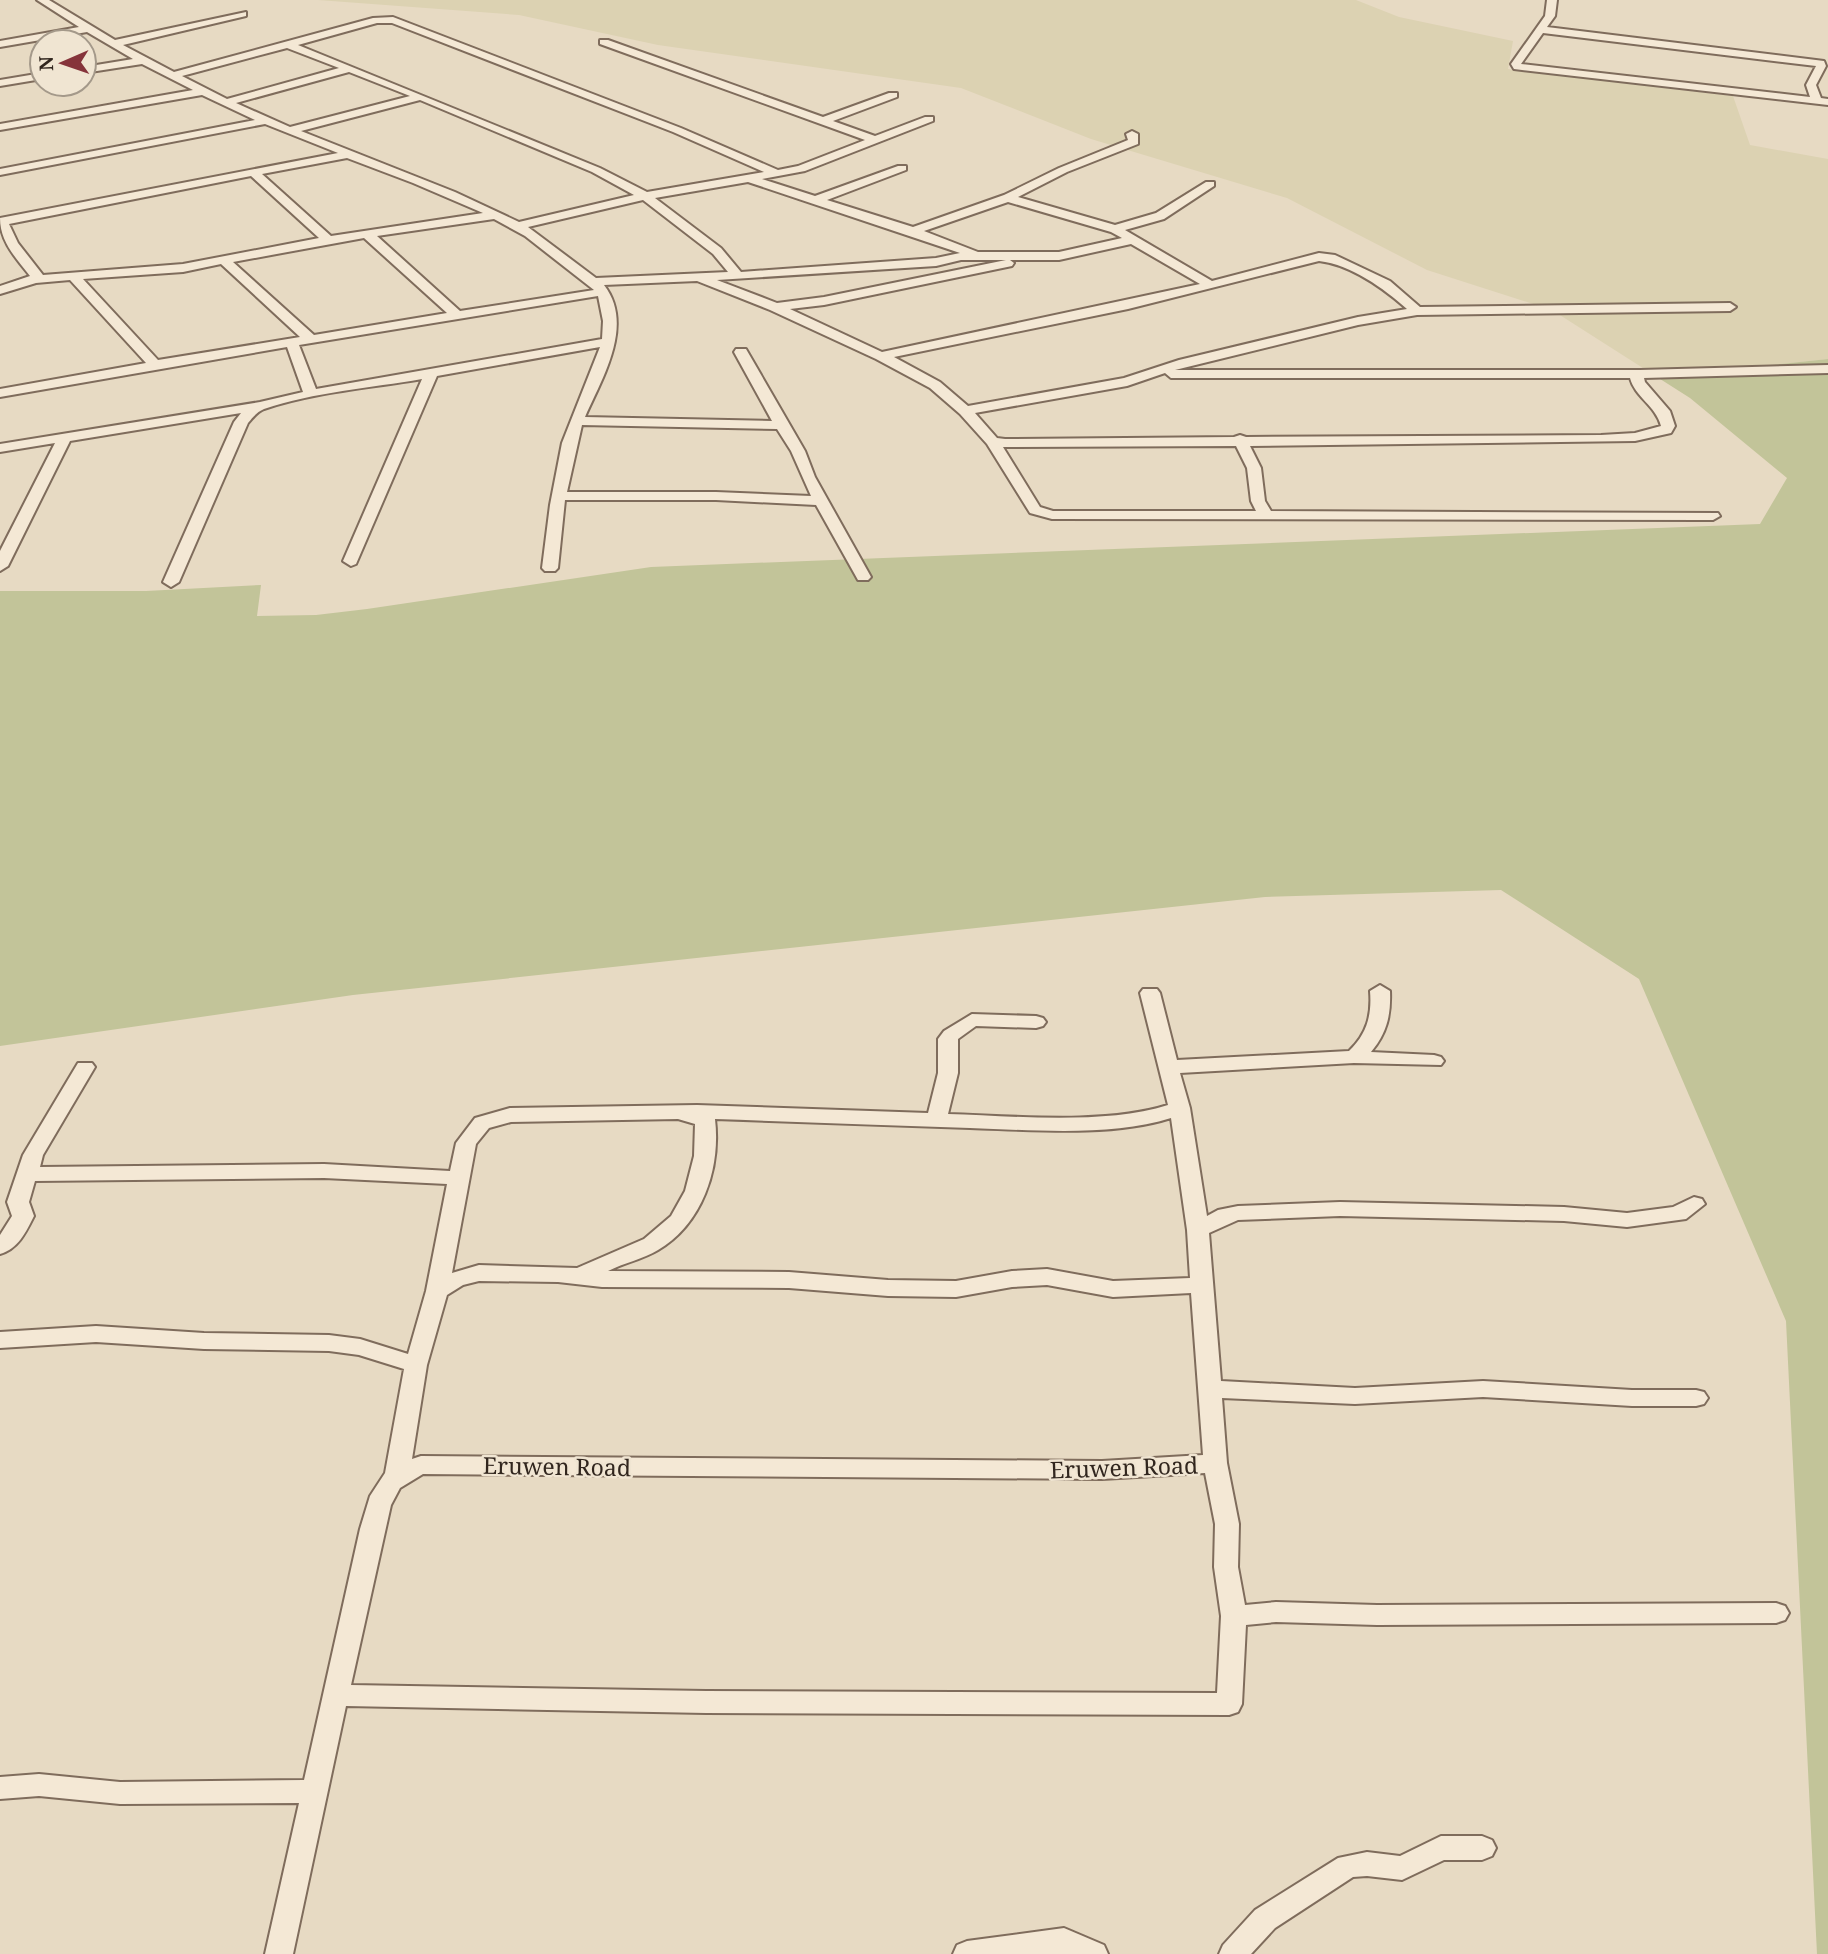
<svg xmlns="http://www.w3.org/2000/svg" width="1828" height="1954" font-family="'Noto Serif',serif">
<rect width="100%" height="100%" fill="#e7dac3"/>
<path fill="#dcd2b2" d="M 318,0 L 1356,0 L 1399,17 L 1513,41 L 1508,69 L 1733,96 L 1750,145 L 1828,159 L 1828,359 L 1657,377 L 1552,310 L 1427,270 L 1287,198 L 1091,139 L 961,88 L 658,45 L 519,15 Z"/>
<path fill="#c2c499" d="M 1828,359 L 1828,1954 L 1817,1954 L 1786,1321 L 1639,979 L 1501,890 L 1265,897 L 353,995 L 0,1046 L 0,591 L 146,591 L 261,585 L 257,616 L 316,615 L 367,609 L 651,567 L 1760,524 L 1787,478 L 1690,398 L 1657,377 Z"/>
<g fill="none" stroke-linecap="round" stroke-linejoin="round">
<defs>
<path id="street" d="M 37,0 L 49,0 L 115,40 L 246,12 L 246,16 L 123,45 L 174,72 L 373,18 L 393,17 L 681,128 L 778,170 L 798,166 L 865,140 L 600,44 L 600,40 L 608,40 L 823,117 L 889,93 L 897,93 L 897,97 L 833,121 L 875,136 L 925,117 L 933,117 L 933,121 L 805,171 L 762,179 L 815,196 L 898,166 L 906,166 L 906,170 L 827,200 L 913,227 L 1004,195 L 1059,168 L 1128,140 L 1126,134 L 1132,131 L 1138,134 L 1138,144 L 1067,172 L 1018,197 L 1115,225 L 1156,213 L 1206,182 L 1214,182 L 1214,186 L 1164,219 L 1125,230 L 1212,281 L 1319,253 L 1335,255 L 1390,281 L 1420,307 L 1730,303 L 1736,307 L 1730,311 L 1417,315 L 1358,325 L 1175,370 L 1640,370 L 1828,365 L 1828,373 L 1644,378 L 1645,382 L 1670,411 L 1675,426 L 1671,433 L 1635,441 L 1250,446 L 1261,468 L 1265,501 L 1271,511 L 1718,513 L 1720,516 L 1713,520 L 1052,519 L 1030,513 L 987,444 L 960,414 L 930,388 L 876,359 L 770,310 L 697,281 L 604,285 C 635,325 602,378 585,417 L 772,421 L 734,352 L 736,349 L 746,349 L 805,451 L 815,477 L 871,577 L 868,580 L 858,580 L 816,505 L 716,500 L 565,500 L 558,568 L 555,571 L 545,571 L 542,568 L 550,505 L 562,443 L 600,347 L 437,376 L 356,564 L 351,566 L 343,561 L 422,379 C 371,388 314,392 264,409 C 257,412 253,417 248,423 L 179,582 L 171,587 L 163,582 L 234,422 L 241,413 L 70,441 L 8,566 L 0,571 L 0,551 L 55,443 L 0,452 L 0,444 L 260,402 L 303,392 L 287,347 L 0,397 L 0,389 L 146,363 L 70,280 L 36,283 L 0,294 L 0,286 L 30,276 C 16,258 0,242 0,218 L 338,153 L 265,124 L 0,175 L 0,169 L 255,120 L 202,95 L 0,130 L 0,124 L 193,90 L 142,64 L 84,73 L 84,67 L 133,59 L 87,32 L 0,47 L 0,41 L 79,27 ZM 377,23 L 392,23 L 673,132 L 764,172 L 647,192 L 600,168 L 298,45 ZM 287,48 L 339,68 L 227,99 L 182,76 ZM 349,72 L 410,96 L 290,127 L 236,103 ZM 420,100 L 592,172 L 634,195 L 519,222 L 455,192 L 301,131 ZM 347,158 L 413,183 L 483,213 L 331,236 L 262,174 ZM 251,176 L 319,238 L 183,264 L 43,275 L 18,243 L 9,224 ZM 748,182 L 960,253 L 936,258 L 741,272 L 721,248 L 655,198 ZM 643,200 L 713,254 L 728,272 L 596,278 L 528,227 ZM 1008,202 L 1111,232 L 1122,238 L 1059,252 L 978,252 L 924,231 ZM 494,219 L 525,236 L 594,290 L 460,311 L 377,236 ZM 364,238 L 447,313 L 314,335 L 233,262 ZM 1131,244 L 1200,284 L 882,352 L 790,309 L 824,305 L 1012,266 L 1014,263 L 1010,260 L 1059,260 ZM 961,260 L 1006,260 L 824,297 L 777,303 L 717,280 L 936,266 ZM 1319,261 C 1352,265 1383,288 1407,309 L 1358,317 L 1179,360 L 1124,378 L 968,406 L 940,382 L 894,357 L 1128,309 ZM 221,264 L 300,337 L 158,360 L 83,279 L 183,272 ZM 598,296 L 603,321 L 602,339 L 316,389 L 299,345 ZM 1165,373 L 1171,378 L 1630,378 C 1635,397 1656,406 1661,426 L 1635,433 L 1601,435 L 1246,437 L 1240,435 L 1234,437 L 1005,439 L 997,438 L 975,413 L 1127,386 ZM 582,425 L 777,429 L 791,451 L 811,496 L 716,492 L 567,492 ZM 1236,446 L 1247,468 L 1251,501 L 1256,511 L 1053,511 L 1040,507 L 1003,447 Z
M 1547,0 L 1557,0 L 1555,16 L 1547,27 L 1824,61 L 1826,66 L 1816,85 L 1821,98 L 1828,99 L 1828,105 L 1514,69 L 1511,64 L 1545,16 ZM 1543,33 L 1816,66 L 1806,85 L 1810,97 L 1521,64 Z
M 42,73 L 42,79 L 0,86 L 0,80 Z
M 1380,985 L 1390,991 C 1391,1015 1387,1033 1371,1052 L 1434,1055 L 1441,1057 L 1444,1061 L 1441,1065 L 1354,1063 L 1180,1073 L 1190,1108 L 1207,1216 L 1218,1210 L 1238,1206 L 1340,1202 L 1564,1207 L 1627,1213 L 1673,1207 L 1694,1197 L 1702,1199 L 1705,1204 L 1686,1219 L 1627,1227 L 1564,1221 L 1340,1216 L 1238,1220 L 1209,1233 L 1221,1381 L 1355,1388 L 1483,1381 L 1632,1390 L 1696,1390 L 1704,1392 L 1708,1398 L 1704,1404 L 1696,1406 L 1632,1406 L 1483,1397 L 1355,1404 L 1222,1398 L 1227,1463 L 1239,1524 L 1238,1567 L 1245,1605 L 1276,1602 L 1377,1605 L 1776,1603 L 1785,1606 L 1789,1613 L 1785,1620 L 1776,1623 L 1377,1625 L 1276,1622 L 1246,1625 L 1242,1704 L 1238,1712 L 1229,1715 L 706,1713 L 346,1706 L 293,1954 L 265,1954 L 299,1803 L 120,1804 L 39,1796 L 0,1799 L 0,1777 L 39,1774 L 120,1782 L 304,1780 L 360,1529 L 370,1496 L 385,1473 L 404,1369 L 359,1355 L 329,1351 L 204,1349 L 96,1342 L 0,1348 L 0,1332 L 96,1326 L 204,1333 L 329,1335 L 360,1339 L 408,1354 L 426,1291 L 447,1184 L 324,1178 L 35,1181 L 29,1202 L 34,1216 C 26,1232 18,1249 0,1254 L 0,1235 L 12,1216 L 7,1202 L 23,1155 L 78,1063 L 92,1063 L 95,1067 L 43,1155 L 40,1167 L 324,1164 L 450,1171 L 456,1143 L 475,1118 L 510,1108 L 697,1105 L 928,1113 L 938,1073 L 938,1039 L 944,1031 L 972,1014 L 1036,1016 L 1043,1018 L 1046,1022 L 1043,1026 L 1036,1028 L 976,1026 L 958,1039 L 958,1073 L 948,1114 C 1014,1116 1105,1125 1168,1105 L 1140,993 L 1143,989 L 1157,989 L 1160,993 L 1177,1060 L 1349,1051 C 1367,1034 1372,1015 1370,991 ZM 1171,1118 L 1187,1230 L 1190,1278 L 1113,1281 L 1047,1269 L 1012,1271 L 956,1281 L 888,1280 L 789,1272 L 608,1271 C 624,1263 643,1259 658,1250 C 702,1224 721,1169 715,1119 C 800,1122 885,1125 970,1128 C 1032,1130 1112,1137 1171,1118 ZM 678,1119 L 695,1124 L 694,1156 L 685,1191 L 671,1216 L 644,1239 L 577,1268 L 479,1265 L 452,1273 L 476,1144 L 489,1128 L 511,1122 ZM 479,1281 L 558,1282 L 602,1287 L 789,1288 L 888,1296 L 956,1297 L 1012,1287 L 1047,1285 L 1113,1297 L 1191,1293 L 1203,1455 L 1102,1461 L 421,1456 L 412,1459 L 427,1365 L 447,1295 L 463,1285 ZM 1205,1473 L 1215,1524 L 1214,1567 L 1221,1616 L 1217,1693 L 706,1691 L 351,1685 L 391,1505 L 400,1488 L 423,1474 L 1102,1479 Z
M 1441,1836 L 1482,1836 L 1492,1840 L 1496,1848 L 1492,1856 L 1482,1860 L 1444,1860 L 1402,1880 L 1367,1876 L 1353,1877 L 1275,1928 L 1251,1954 L 1219,1954 L 1223,1945 L 1255,1910 L 1338,1858 L 1367,1852 L 1400,1856 Z
M 1064,1928 L 1104,1945 L 1108,1954 L 953,1954 L 957,1945 L 967,1941 Z"/>
</defs>
<use href="#street" stroke="#7f6c5c" stroke-width="4"/>
<use href="#street" fill="#f4e8d5" fill-rule="evenodd"/>
</g>
<g text-anchor="middle" dominant-baseline="central" stroke-width="5" stroke-linejoin="round" paint-order="stroke">
<g font-size="23" fill="#31261e" stroke="#f0e5d2">
<text transform="translate(557 1466) rotate(1)">Eruwen Road</text>
<text transform="translate(1124 1467) rotate(-2)">Eruwen Road</text>
</g>
</g>
<g transform="translate(63 63) rotate(268)"><circle r="33" fill="#f0e5d2" stroke="#a4998a" stroke-width="2"/>
<path d="M0-5L12 26L0 18L-12 26Z" fill="#86343b"/>
<text y="-10" font-size="19" font-weight="bold" text-anchor="middle" fill="#31261e">N</text>
</g>
</svg>
